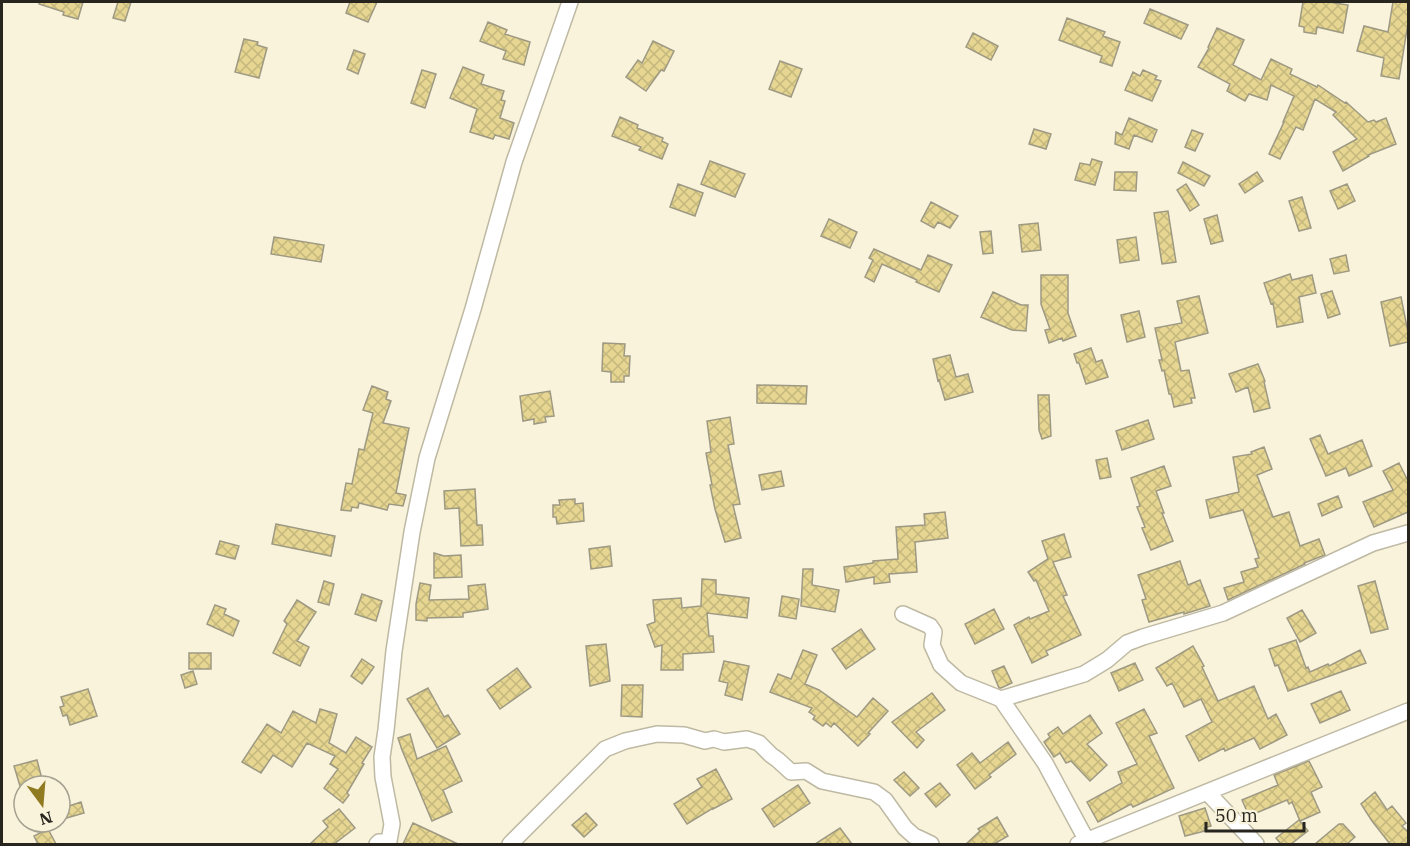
<svg xmlns="http://www.w3.org/2000/svg" width="1410" height="846" font-family="'IBM Plex Serif',serif">
<defs>
<pattern id="building-cross-hatch" width="8" height="8" patternUnits="userSpaceOnUse" patternTransform="scale(1.5)"><rect width="8" height="8" fill="#e6d691"/><path d="M0 0l8 8M0 8l8-8" fill="none" stroke="#c5b87d"/></pattern>
</defs>
<rect width="100%" height="100%" fill="#f9f3dc"/>
<path fill="url(#building-cross-hatch)" stroke="#9e9983" stroke-width="1.5" d="M 39,2 L 83,2 L 78,19 L 63,15 L 64,12 L 39,4 Z
M 118,2 L 131,2 L 125,21 L 113,18 Z
M 350,2 L 377,2 L 368,22 L 346,13 Z
M 1303,2 L 1329,2 L 1348,5 L 1343,33 L 1317,27 L 1316,34 L 1304,32 L 1304,27 L 1299,26 Z
M 1393,2 L 1408,2 L 1408,23 L 1399,79 L 1381,76 L 1384,58 L 1357,51 L 1364,26 L 1388,32 Z
M 1150,9 L 1188,25 L 1181,39 L 1144,23 Z
M 1067,18 L 1105,32 L 1103,36 L 1120,42 L 1112,66 L 1100,62 L 1102,56 L 1059,40 Z
M 488,22 L 507,30 L 505,34 L 530,42 L 524,65 L 503,59 L 506,51 L 480,41 Z
M 1217,28 L 1244,40 L 1233,65 L 1261,80 L 1271,59 L 1292,69 L 1290,74 L 1317,87 L 1318,85 L 1345,103 L 1346,102 L 1368,122 L 1374,120 L 1376,122 L 1386,118 L 1396,144 L 1368,155 L 1369,156 L 1343,171 L 1333,152 L 1357,139 L 1333,115 L 1336,112 L 1315,99 L 1303,130 L 1296,127 L 1280,159 L 1269,154 L 1284,122 L 1283,122 L 1294,96 L 1271,85 L 1267,100 L 1249,94 L 1245,101 L 1227,91 L 1230,84 L 1198,67 L 1209,48 L 1208,47 Z
M 973,33 L 998,46 L 991,60 L 966,47 Z
M 244,39 L 258,42 L 257,45 L 267,48 L 259,78 L 235,72 Z
M 653,41 L 674,51 L 664,71 L 661,70 L 646,91 L 626,77 L 638,60 L 642,63 Z
M 354,50 L 365,54 L 358,74 L 347,69 Z
M 780,61 L 802,69 L 791,97 L 769,89 Z
M 463,67 L 484,75 L 481,84 L 504,91 L 501,100 L 505,101 L 500,118 L 514,123 L 509,139 L 495,135 L 493,139 L 470,132 L 477,109 L 450,98 Z
M 422,70 L 436,74 L 425,108 L 411,103 Z
M 1143,70 L 1157,76 L 1155,79 L 1161,81 L 1152,101 L 1125,90 L 1133,72 L 1140,76 Z
M 620,117 L 638,125 L 637,128 L 663,138 L 662,141 L 668,144 L 662,159 L 639,150 L 641,147 L 612,136 Z
M 1129,118 L 1157,130 L 1152,142 L 1134,135 L 1129,149 L 1115,144 L 1116,132 L 1122,135 Z
M 1034,129 L 1051,134 L 1046,149 L 1029,144 Z
M 1192,130 L 1203,134 L 1195,151 L 1185,147 Z
M 1092,159 L 1102,162 L 1095,185 L 1075,180 L 1080,163 L 1090,165 Z
M 710,161 L 745,174 L 735,197 L 701,184 Z
M 1183,162 L 1210,176 L 1204,186 L 1178,173 Z
M 1115,172 L 1137,172 L 1136,191 L 1114,190 Z
M 1257,172 L 1263,181 L 1245,193 L 1239,184 Z
M 678,184 L 703,193 L 695,216 L 670,207 Z
M 1186,184 L 1199,205 L 1190,211 L 1177,190 Z
M 1347,184 L 1355,201 L 1338,209 L 1330,191 Z
M 1302,197 L 1311,228 L 1299,231 L 1289,201 Z
M 931,202 L 958,216 L 950,228 L 938,222 L 934,228 L 921,221 Z
M 1168,211 L 1176,262 L 1162,264 L 1154,213 Z
M 1217,215 L 1223,241 L 1211,244 L 1204,219 Z
M 829,219 L 857,232 L 850,248 L 821,236 Z
M 1038,223 L 1041,250 L 1022,252 L 1019,225 Z
M 991,231 L 993,253 L 983,254 L 980,232 Z
M 274,237 L 324,245 L 321,262 L 271,254 Z
M 1136,237 L 1139,260 L 1120,263 L 1117,240 Z
M 874,249 L 921,270 L 928,255 L 952,265 L 939,292 L 916,282 L 917,280 L 882,264 L 874,282 L 865,277 L 873,260 L 869,258 Z
M 1346,255 L 1349,271 L 1334,274 L 1330,259 Z
M 1290,274 L 1292,280 L 1312,275 L 1316,293 L 1299,297 L 1303,322 L 1277,327 L 1273,303 L 1271,304 L 1264,283 Z
M 1041,275 L 1068,275 L 1068,313 L 1076,336 L 1063,341 L 1062,338 L 1049,343 L 1045,330 L 1050,329 L 1041,304 Z
M 1332,291 L 1340,314 L 1328,318 L 1321,294 Z
M 993,292 L 1021,305 L 1028,305 L 1026,331 L 1012,330 L 981,317 Z
M 1199,296 L 1208,333 L 1175,342 L 1181,371 L 1189,370 L 1195,398 L 1191,398 L 1192,403 L 1174,407 L 1171,394 L 1169,394 L 1164,370 L 1162,371 L 1159,360 L 1162,360 L 1155,328 L 1182,323 L 1177,301 Z
M 1401,297 L 1408,332 L 1408,342 L 1390,346 L 1381,302 Z
M 1139,311 L 1145,337 L 1127,342 L 1121,315 Z
M 603,343 L 625,344 L 624,356 L 630,356 L 629,376 L 624,376 L 624,382 L 611,382 L 611,372 L 602,371 Z
M 1091,348 L 1096,362 L 1102,360 L 1108,377 L 1086,384 L 1079,363 L 1077,363 L 1074,354 Z
M 950,355 L 956,377 L 968,374 L 973,392 L 945,400 L 939,380 L 938,381 L 933,359 Z
M 1258,364 L 1265,381 L 1264,382 L 1270,408 L 1254,412 L 1248,387 L 1236,392 L 1229,374 Z
M 757,385 L 807,386 L 806,404 L 757,403 Z
M 372,386 L 388,392 L 386,399 L 391,401 L 383,423 L 409,428 L 396,493 L 406,495 L 403,506 L 389,504 L 387,510 L 359,503 L 358,508 L 352,507 L 351,511 L 341,510 L 346,483 L 352,484 L 359,449 L 364,450 L 373,413 L 363,410 Z
M 550,391 L 554,416 L 545,417 L 546,422 L 534,424 L 534,419 L 523,421 L 520,396 Z
M 1038,395 L 1049,395 L 1051,436 L 1042,439 L 1039,430 Z
M 730,417 L 734,444 L 728,445 L 740,504 L 733,505 L 741,538 L 725,542 L 715,509 L 710,485 L 712,485 L 706,453 L 711,452 L 707,421 Z
M 1148,420 L 1154,439 L 1122,450 L 1116,431 Z
M 1320,435 L 1328,454 L 1362,440 L 1372,466 L 1349,476 L 1346,468 L 1326,476 L 1310,439 Z
M 1264,447 L 1272,469 L 1257,475 L 1273,517 L 1289,512 L 1300,546 L 1319,539 L 1325,555 L 1304,563 L 1305,564 L 1228,600 L 1224,588 L 1244,582 L 1241,572 L 1258,567 L 1255,559 L 1259,558 L 1243,510 L 1210,518 L 1206,500 L 1239,492 L 1233,457 L 1252,454 L 1251,452 Z
M 1107,458 L 1111,477 L 1100,479 L 1096,460 Z
M 1399,463 L 1408,481 L 1408,512 L 1374,527 L 1363,502 L 1393,490 L 1383,471 Z
M 1164,466 L 1171,486 L 1156,491 L 1164,513 L 1162,513 L 1173,541 L 1151,550 L 1142,528 L 1145,527 L 1137,507 L 1140,506 L 1131,478 Z
M 781,471 L 784,486 L 762,490 L 759,475 Z
M 475,489 L 477,525 L 482,525 L 483,545 L 461,546 L 459,508 L 445,509 L 444,491 Z
M 1338,496 L 1342,507 L 1322,516 L 1318,504 Z
M 575,499 L 575,504 L 583,503 L 584,521 L 557,524 L 556,517 L 553,517 L 553,505 L 560,505 L 559,500 Z
M 945,512 L 948,538 L 915,542 L 917,572 L 889,574 L 890,582 L 874,584 L 874,577 L 846,582 L 844,567 L 873,563 L 873,561 L 898,559 L 896,527 L 925,525 L 924,514 Z
M 276,524 L 335,536 L 331,556 L 272,544 Z
M 1064,534 L 1071,557 L 1053,562 L 1067,595 L 1063,596 L 1081,635 L 1046,651 L 1048,655 L 1032,663 L 1014,625 L 1029,617 L 1030,619 L 1049,611 L 1036,580 L 1034,581 L 1028,572 L 1048,559 L 1042,541 Z
M 220,541 L 239,546 L 235,559 L 216,554 Z
M 610,546 L 612,566 L 591,569 L 589,549 Z
M 434,553 L 444,556 L 461,555 L 462,577 L 434,578 Z
M 1180,561 L 1188,585 L 1200,580 L 1210,606 L 1184,614 L 1184,612 L 1149,622 L 1142,600 L 1146,599 L 1138,575 Z
M 803,569 L 813,569 L 812,585 L 839,590 L 835,612 L 801,606 Z
M 702,579 L 716,580 L 716,594 L 749,598 L 747,618 L 707,613 L 709,636 L 713,636 L 714,652 L 683,654 L 683,670 L 661,670 L 662,645 L 655,647 L 647,625 L 655,622 L 653,600 L 681,598 L 682,608 L 701,606 Z
M 324,581 L 334,584 L 329,605 L 318,602 Z
M 1375,581 L 1388,629 L 1371,633 L 1358,586 Z
M 420,583 L 431,585 L 429,600 L 469,599 L 468,586 L 485,584 L 488,609 L 463,613 L 463,617 L 427,618 L 427,621 L 416,620 L 416,604 Z
M 362,594 L 382,601 L 376,621 L 355,614 Z
M 782,596 L 799,599 L 796,619 L 779,616 Z
M 297,600 L 316,612 L 297,641 L 309,647 L 300,666 L 273,653 L 287,624 L 284,621 Z
M 215,605 L 226,609 L 224,614 L 239,621 L 233,636 L 207,624 Z
M 994,609 L 1004,629 L 975,644 L 965,624 Z
M 1302,610 L 1316,633 L 1300,642 L 1287,618 Z
M 861,629 L 875,649 L 846,669 L 832,649 Z
M 1296,640 L 1306,668 L 1308,667 L 1310,672 L 1328,664 L 1329,666 L 1360,650 L 1366,663 L 1288,691 L 1278,665 L 1275,666 L 1269,649 Z
M 606,644 L 610,681 L 590,686 L 586,646 Z
M 1193,646 L 1204,666 L 1202,667 L 1218,701 L 1254,686 L 1268,719 L 1276,714 L 1287,735 L 1260,749 L 1254,738 L 1225,751 L 1224,748 L 1199,761 L 1186,736 L 1212,722 L 1201,699 L 1184,707 L 1172,683 L 1167,686 L 1156,668 Z
M 803,650 L 817,655 L 805,684 L 819,690 L 857,717 L 873,698 L 888,711 L 868,733 L 870,734 L 858,746 L 834,723 L 831,727 L 826,723 L 823,726 L 813,719 L 815,716 L 809,712 L 812,708 L 770,692 L 778,674 L 791,679 Z
M 189,653 L 211,653 L 211,669 L 189,669 Z
M 362,659 L 374,667 L 362,684 L 351,676 Z
M 724,661 L 749,666 L 742,700 L 725,695 L 728,683 L 719,681 Z
M 1135,663 L 1143,680 L 1119,691 L 1111,673 Z
M 1004,666 L 1012,683 L 1001,688 L 999,688 L 992,671 Z
M 517,668 L 531,687 L 500,709 L 487,690 Z
M 193,671 L 197,684 L 185,688 L 181,675 Z
M 622,685 L 643,685 L 642,717 L 621,716 Z
M 428,688 L 444,717 L 448,715 L 460,734 L 437,748 L 407,699 Z
M 88,689 L 97,716 L 70,725 L 67,715 L 63,716 L 60,707 L 64,706 L 61,697 Z
M 1341,691 L 1350,710 L 1320,723 L 1311,704 Z
M 932,693 L 945,710 L 916,732 L 924,740 L 917,748 L 892,722 Z
M 320,709 L 337,714 L 329,743 L 346,753 L 356,737 L 372,747 L 362,763 L 364,764 L 347,793 L 349,795 L 343,803 L 324,788 L 338,769 L 330,764 L 335,756 L 307,743 L 292,767 L 273,755 L 261,773 L 242,762 L 267,724 L 281,733 L 293,711 L 316,723 Z
M 1144,709 L 1157,733 L 1149,736 L 1174,788 L 1133,807 L 1131,804 L 1098,822 L 1087,802 L 1122,783 L 1118,772 L 1137,764 L 1116,723 Z
M 1090,715 L 1102,733 L 1087,744 L 1107,765 L 1090,781 L 1071,761 L 1066,763 L 1060,753 L 1054,757 L 1044,742 L 1050,737 L 1048,734 L 1058,727 L 1063,734 Z
M 410,734 L 417,759 L 446,746 L 462,781 L 443,790 L 452,812 L 432,821 L 402,750 L 398,738 Z
M 1008,742 L 1016,754 L 989,775 L 991,777 L 975,789 L 957,765 L 972,753 L 980,763 Z
M 37,760 L 42,779 L 20,786 L 14,766 Z
M 1309,761 L 1322,787 L 1311,792 L 1320,812 L 1300,821 L 1292,802 L 1289,804 L 1287,800 L 1249,816 L 1242,800 L 1278,785 L 1274,775 Z
M 716,769 L 732,799 L 713,809 L 713,808 L 687,824 L 674,804 L 702,787 L 697,779 Z
M 904,772 L 919,788 L 910,796 L 894,780 Z
M 940,783 L 950,795 L 936,807 L 925,794 Z
M 798,785 L 810,803 L 774,827 L 762,809 Z
M 1375,792 L 1387,810 L 1392,806 L 1406,823 L 1402,826 L 1408,832 L 1408,844 L 1390,844 L 1372,821 L 1361,804 Z
M 81,802 L 84,813 L 63,819 L 60,809 Z
M 1205,808 L 1211,826 L 1204,828 L 1205,831 L 1185,836 L 1179,816 Z
M 339,809 L 355,828 L 334,844 L 310,844 L 328,827 L 323,821 Z
M 586,813 L 597,825 L 584,837 L 572,825 Z
M 997,817 L 1008,836 L 994,844 L 966,844 L 980,831 L 978,829 Z
M 1299,820 L 1308,831 L 1291,844 L 1281,844 L 1276,838 Z
M 413,823 L 458,844 L 403,844 Z
M 1339,824 L 1343,824 L 1355,837 L 1347,844 L 1315,844 Z
M 840,828 L 852,844 L 815,844 Z
M 48,829 L 56,844 L 38,844 L 34,836 Z"/>
<g fill="none" stroke-linecap="round" stroke-linejoin="round">
<defs>
<path id="minor" d="M 903,614 L 930,626 L 934,632 L 932,645 L 941,665 L 961,683 L 1001,699 L 1045,763 L 1087,841
M 1001,699 L 1084,674 L 1107,660 L 1127,643 L 1143,637 L 1223,613 L 1373,543 L 1408,533
M 1207,792 L 1256,844
M 377,844 L 379,842 L 389,841 L 392,824 L 383,777 L 382,757 L 386,730 L 394,651 L 412,532 L 427,458 L 473,309 L 514,162 L 570,2
M 510,844 L 605,749 L 625,741 L 657,734 L 684,735 L 705,741 L 714,739 L 724,742 L 747,739 L 759,743 L 771,755 L 778,760 L 791,772 L 806,771 L 822,781 L 874,792 L 885,800 L 905,828 L 914,836 L 931,844
M 1078,844 L 1408,711"/>
</defs>
<use href="#minor" stroke="#beb9a3" stroke-width="18"/>
<use href="#minor" stroke="#fff" stroke-width="15"/>
</g>
<rect width="1410" height="846" fill="none" stroke="#27251d" stroke-width="6"/>
<g transform="translate(42 804) rotate(164)"><circle r="28" fill="#f9f3dc" stroke="#a5a190" stroke-width="1.5"/>
<path d="M0-4.5L10 22L0 15L-10 22Z" fill="#917b21"/>
<text y="-9" font-size="16" font-weight="bold" text-anchor="middle" fill="#27251d">N</text>
</g>
<path d="M1206 822v9h98v-9" fill="none" stroke="#27251d" stroke-width="3"/>
<text x="1215" y="822" font-size="18" fill="#27251d" stroke="#f9f3dc" stroke-width="4.5" paint-order="stroke">50 m</text>
</svg>
